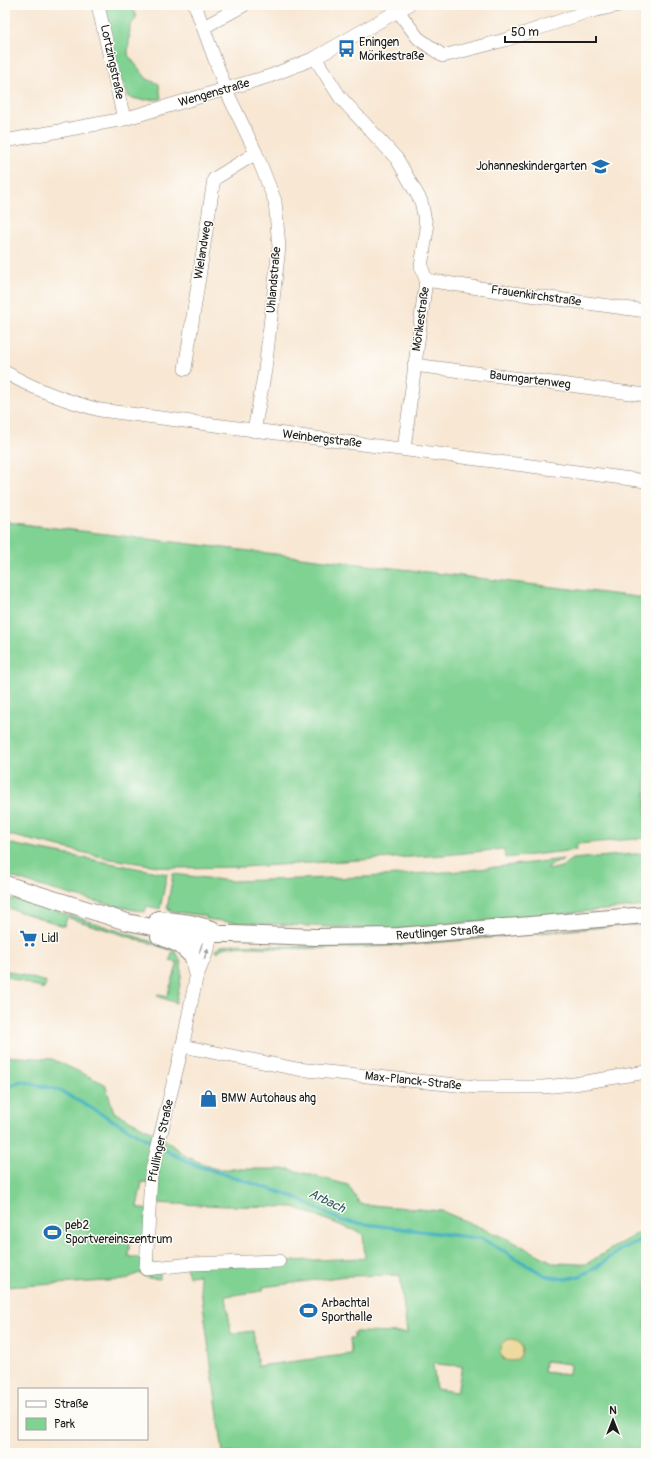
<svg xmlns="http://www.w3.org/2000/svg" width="651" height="1458" font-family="Pangolin,sans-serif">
<rect width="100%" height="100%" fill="#fdfcf7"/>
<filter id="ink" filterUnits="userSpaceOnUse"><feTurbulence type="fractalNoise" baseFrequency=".025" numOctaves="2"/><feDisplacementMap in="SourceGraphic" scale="8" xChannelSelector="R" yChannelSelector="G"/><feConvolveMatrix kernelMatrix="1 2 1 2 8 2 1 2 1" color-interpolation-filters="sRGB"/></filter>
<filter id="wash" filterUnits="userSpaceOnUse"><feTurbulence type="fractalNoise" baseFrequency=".012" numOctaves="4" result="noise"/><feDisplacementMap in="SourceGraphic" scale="16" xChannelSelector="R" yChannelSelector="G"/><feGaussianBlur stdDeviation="0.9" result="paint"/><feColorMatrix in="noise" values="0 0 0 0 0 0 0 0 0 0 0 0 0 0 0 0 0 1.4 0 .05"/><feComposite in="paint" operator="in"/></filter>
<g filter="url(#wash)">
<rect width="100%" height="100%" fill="#f8e7d3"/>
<path fill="#80d293" stroke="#4e7758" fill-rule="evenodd" d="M 100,5 L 133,5 L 136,18 L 130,26 L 128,55 L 147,79 L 159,84 L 161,99 L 141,100 L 129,97 L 118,74 Z
M 5,522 L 646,598 L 646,838 L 577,844 L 576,850 L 505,858 L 504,849 L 444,855 L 243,867 L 171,868 L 111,859 L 5,834 Z
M 5,842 L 16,845 L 167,874 L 160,909 L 147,906 L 145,912 C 97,903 51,890 5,875 Z
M 635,854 L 646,854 L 646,906 L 389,930 L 229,922 L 206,919 L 206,916 L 169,911 L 170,909 L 167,909 L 173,874 L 231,881 L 366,877 L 462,871 L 564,859 L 548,867 L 549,870 L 561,867 L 572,859 Z
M 5,898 L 32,903 L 68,915 L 64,926 L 5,907 Z
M 70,915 L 162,945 L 172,949 L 171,950 L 69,918 Z
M 646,922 L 646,924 C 507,933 375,956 234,946 L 223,948 L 217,952 L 215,950 L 221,946 L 233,944 C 371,952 508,934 646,922 Z
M 173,950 C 188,961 179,986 176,1003 L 157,996 L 158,994 L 167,996 L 178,963 L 170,960 Z
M 5,970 L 46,982 L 44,989 L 5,976 Z
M 5,1056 L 52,1059 L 105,1084 L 114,1112 L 160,1136 L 187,1157 L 216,1169 L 289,1169 L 348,1185 L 360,1204 L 442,1211 L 512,1241 L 554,1263 L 586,1264 L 646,1228 L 646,1453 L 223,1453 L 199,1275 L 189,1276 L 185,1265 L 365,1258 L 363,1234 L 294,1207 L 228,1206 L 150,1203 L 151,1184 L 142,1182 L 137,1207 L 150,1211 L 148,1237 L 131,1237 L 128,1256 L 147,1260 L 160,1268 L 160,1279 L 148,1278 L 139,1273 L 124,1280 L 5,1287 ZM 400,1275 L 407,1333 L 354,1332 L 354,1338 L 350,1338 L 351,1354 L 258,1366 L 253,1331 L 231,1334 L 226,1296 L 263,1291 L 263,1287 L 346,1276 ZM 511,1340 L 522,1347 L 521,1356 L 504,1360 C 498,1351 499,1343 511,1340 ZM 545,1361 L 570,1364 L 569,1375 L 544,1372 ZM 433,1364 L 462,1366 L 457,1392 L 436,1389 Z"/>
<path fill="#eeda9e" stroke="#857b5d" d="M500 1350a11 11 0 1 1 22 0a11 11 0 1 1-22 0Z"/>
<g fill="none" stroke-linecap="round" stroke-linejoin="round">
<path stroke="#43b1bf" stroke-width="3.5" d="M 5,1089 L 21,1081 L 59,1090 L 155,1144
M 160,1147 L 192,1164 L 295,1197 L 342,1221 L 483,1239 L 546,1276 L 565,1279 L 580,1276 L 597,1267 L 623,1248 L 646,1239"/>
</g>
</g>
<g filter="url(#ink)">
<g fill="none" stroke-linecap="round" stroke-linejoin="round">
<defs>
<path id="minor" d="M 98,5 L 124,119
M 195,5 L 226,90 L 256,153 L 275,201 L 279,247 L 265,370 L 254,431
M 398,11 L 418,38 L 443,56 L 505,40 L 583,13 L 620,5
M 204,27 L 244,5
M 315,58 L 340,97 L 397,159 L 421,201 L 427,230 L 421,266 L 426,280 L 404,449
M 5,141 L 124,119 L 270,76 L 315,58 L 408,5
M 426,280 L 499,291 L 646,311
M 414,365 L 646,395
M 185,369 L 214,179 L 256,153
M 5,372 C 35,390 66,401 100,410 L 646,481
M 212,929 L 208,949 L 196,978 L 184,1039 L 151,1174 L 146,1269 L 191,1264 L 279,1261
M 196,978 C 190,958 190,945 204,928
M 182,1046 L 297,1069 L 477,1087 L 543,1087 L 574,1084 L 646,1072"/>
<path id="major" d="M 5,884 L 127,922 L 188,934 L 233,934 L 315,937 L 399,936 L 646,915
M 158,919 L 190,923 L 212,929
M 159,936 L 180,945 L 191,955"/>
</defs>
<use href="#minor" stroke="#8a8278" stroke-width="14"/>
<use href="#major" stroke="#8a8278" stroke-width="18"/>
<use href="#minor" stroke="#fff" stroke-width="13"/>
<use href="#major" stroke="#fff" stroke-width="16"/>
</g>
<defs><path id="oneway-solid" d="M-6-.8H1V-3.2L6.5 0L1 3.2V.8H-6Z"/></defs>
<use fill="#999" href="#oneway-solid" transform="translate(206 954) rotate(-72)"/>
</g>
<defs>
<symbol id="bus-bare" viewBox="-9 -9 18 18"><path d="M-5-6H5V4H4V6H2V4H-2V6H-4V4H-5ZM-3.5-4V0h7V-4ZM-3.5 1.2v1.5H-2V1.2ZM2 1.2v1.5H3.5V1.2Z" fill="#1f6fb2" stroke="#fdfcf7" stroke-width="2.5" paint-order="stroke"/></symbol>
<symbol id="school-bare" viewBox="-9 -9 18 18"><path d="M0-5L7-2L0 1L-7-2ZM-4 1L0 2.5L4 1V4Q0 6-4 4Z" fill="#1f6fb2" stroke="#fdfcf7" stroke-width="2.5" paint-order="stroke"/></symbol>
<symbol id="supermarket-bare" viewBox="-9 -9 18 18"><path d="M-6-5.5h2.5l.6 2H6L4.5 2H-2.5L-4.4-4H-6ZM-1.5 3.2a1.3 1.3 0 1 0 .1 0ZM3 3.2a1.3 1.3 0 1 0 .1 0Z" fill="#1f6fb2" stroke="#fdfcf7" stroke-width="2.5" paint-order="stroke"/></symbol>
<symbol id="shop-bare" viewBox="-9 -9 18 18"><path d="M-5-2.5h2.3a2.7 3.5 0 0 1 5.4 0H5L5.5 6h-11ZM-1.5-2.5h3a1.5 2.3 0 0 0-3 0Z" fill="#1f6fb2" stroke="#fdfcf7" stroke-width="2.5" paint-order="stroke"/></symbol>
<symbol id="stadium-bare" viewBox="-9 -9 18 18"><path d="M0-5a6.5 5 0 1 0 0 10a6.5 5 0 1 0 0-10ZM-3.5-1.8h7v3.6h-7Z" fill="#1f6fb2" stroke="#fdfcf7" stroke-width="2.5" paint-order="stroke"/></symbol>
</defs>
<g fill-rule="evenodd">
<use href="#bus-bare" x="334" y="36" width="25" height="25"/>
<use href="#school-bare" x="588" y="154" width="25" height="25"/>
<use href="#supermarket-bare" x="16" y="926" width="25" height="25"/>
<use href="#shop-bare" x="196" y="1086" width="25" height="25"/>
<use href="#stadium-bare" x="40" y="1220" width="25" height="25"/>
<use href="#stadium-bare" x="296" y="1298" width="25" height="25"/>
</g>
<g text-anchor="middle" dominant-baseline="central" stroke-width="3" stroke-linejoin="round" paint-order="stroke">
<g font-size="12" fill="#1c1c1c" stroke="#fdfcf7" text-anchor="start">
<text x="359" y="42">Eningen<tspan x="359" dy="14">Mörikestraße</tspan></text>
<text x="587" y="166" text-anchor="end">Johanneskindergarten</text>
<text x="41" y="938">Lidl</text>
<text x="221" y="1098">BMW Autohaus ahg</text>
<text x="65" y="1225">peb2<tspan x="65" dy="14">Sportvereinszentrum</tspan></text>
<text x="321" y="1303">Arbachtal<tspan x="321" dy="14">Sporthalle</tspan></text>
</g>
<g font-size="12" fill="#1c1c1c" stroke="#fdfcf7">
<text transform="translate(112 62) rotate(78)">Lortzingstraße</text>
<text transform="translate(214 93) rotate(-16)">Wengenstraße</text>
<text transform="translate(203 250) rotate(-81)">Wielandweg</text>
<text transform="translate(274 280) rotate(-85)">Uhlandstraße</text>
<text transform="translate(536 296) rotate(8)">Frauenkirchstraße</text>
<text transform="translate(421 319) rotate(-82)">Mörikestraße</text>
<text transform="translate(530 380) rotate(7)">Baumgartenweg</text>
<text transform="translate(322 439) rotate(7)">Weinbergstraße</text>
<text transform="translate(440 933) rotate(-4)">Reutlinger Straße</text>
<text transform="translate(413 1081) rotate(6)">Max-Planck-Straße</text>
<text transform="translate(161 1141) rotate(-78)">Pfullinger Straße</text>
</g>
<g font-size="13" font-style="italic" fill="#2e5f65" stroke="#fdfcf7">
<text transform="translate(327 1201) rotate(26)">Arbach</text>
</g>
</g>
<rect width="651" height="1458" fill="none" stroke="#fdfcf7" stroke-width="20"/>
<rect x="18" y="1388" width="130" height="52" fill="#fdfcf7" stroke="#a3a29f"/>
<rect x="26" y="1401" width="20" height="6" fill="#ffffff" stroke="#a3a29f"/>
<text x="54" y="1408" font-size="12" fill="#1c1c1c">Straße</text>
<rect x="26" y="1418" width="20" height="12" fill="#80d293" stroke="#a3a29f"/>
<text x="54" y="1428" font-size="12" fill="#1c1c1c">Park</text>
<g transform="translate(613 1420)" stroke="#fdfcf7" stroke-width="3" paint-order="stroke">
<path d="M0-3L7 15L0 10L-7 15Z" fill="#1c1c1c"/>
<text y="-6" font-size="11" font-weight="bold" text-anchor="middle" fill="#1c1c1c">N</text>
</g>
<path d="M505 36v6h91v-6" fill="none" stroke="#1c1c1c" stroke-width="2"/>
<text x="511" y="36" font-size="12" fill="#1c1c1c" stroke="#fdfcf7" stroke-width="3" paint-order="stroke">50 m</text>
</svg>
